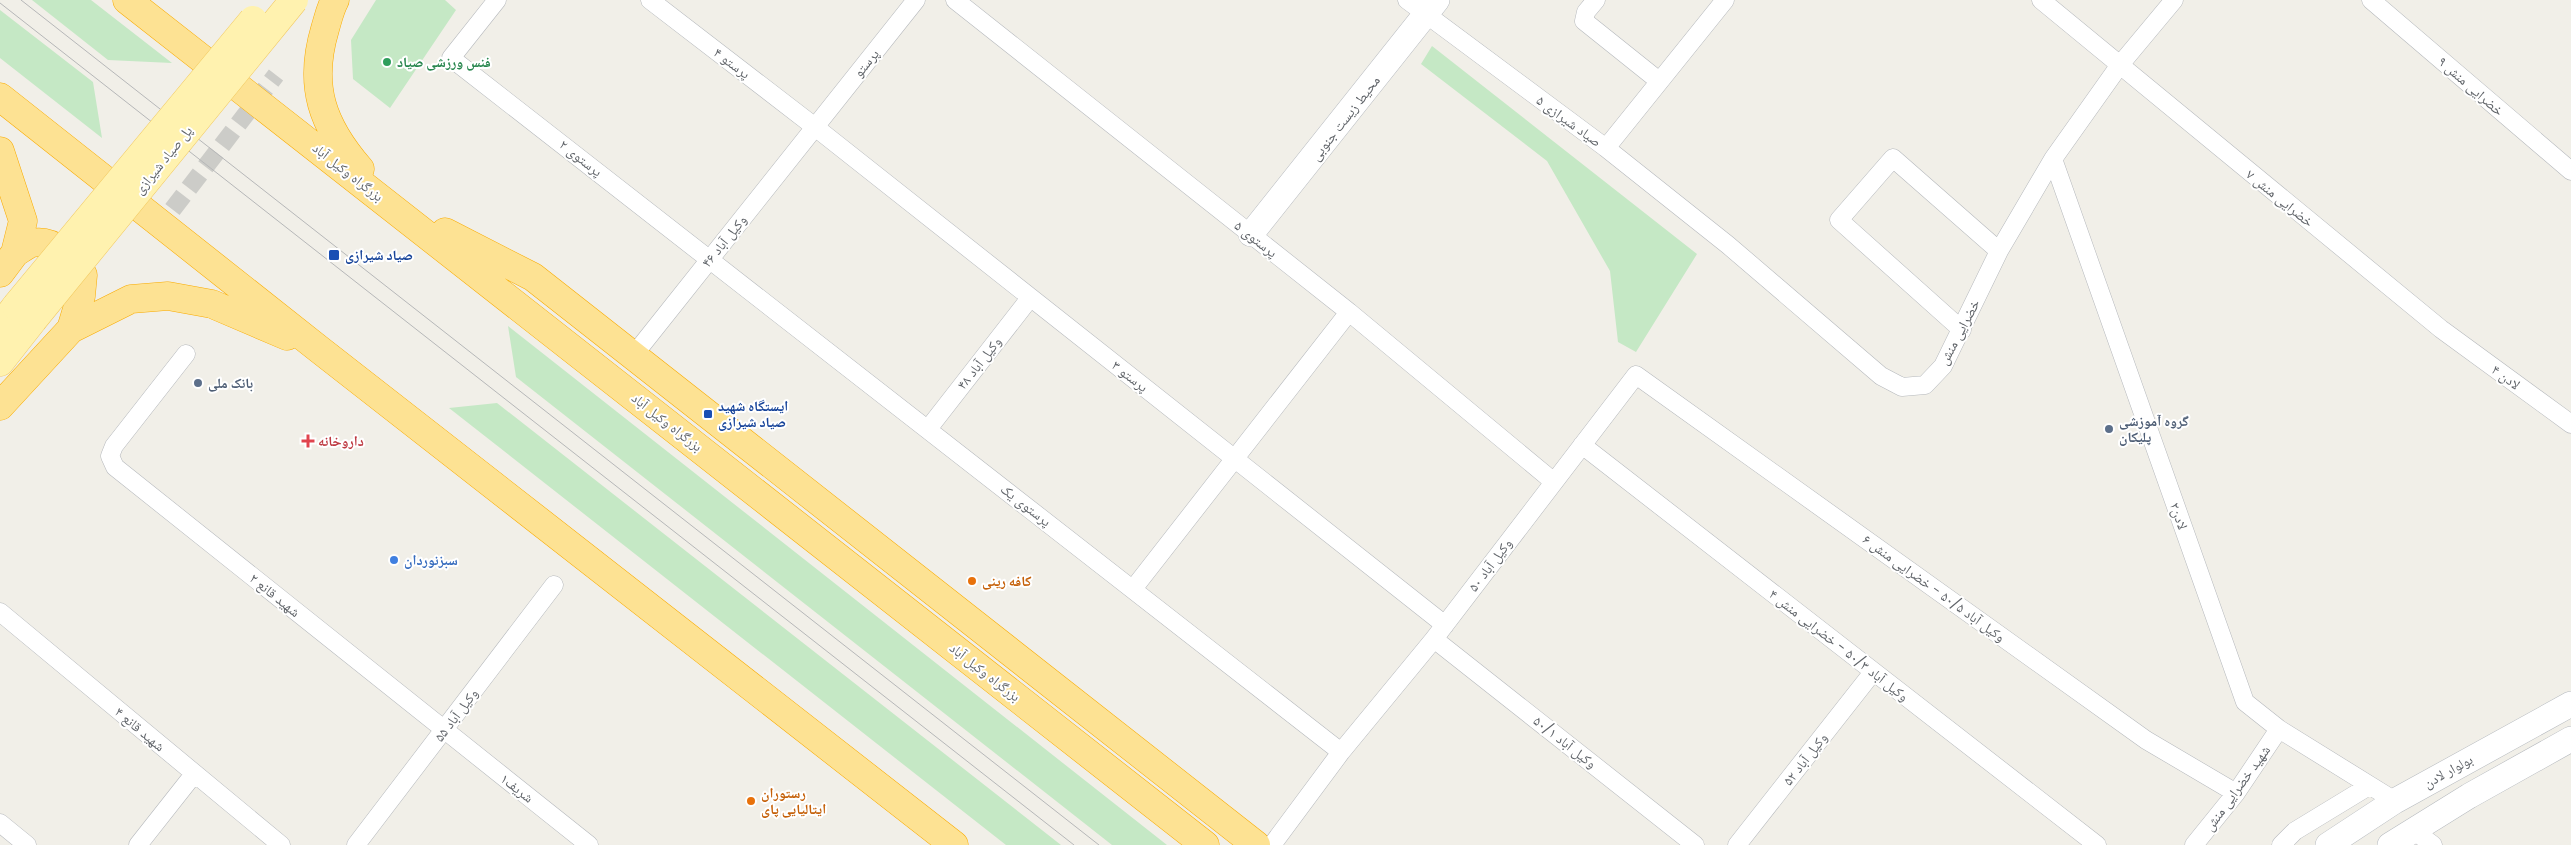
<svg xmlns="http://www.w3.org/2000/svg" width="2571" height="845" font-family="Poppins,'Noto Naskh Arabic',sans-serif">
<rect width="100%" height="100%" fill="#f1efe8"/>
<path fill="#c5e8c5" d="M 32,0 L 91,0 L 172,63 L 108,60 Z
M 376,0 L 445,0 L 456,10 L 390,108 L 353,79 L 351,40 Z
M 0,10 L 93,82 L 102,138 L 0,58 Z
M 1432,46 L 1697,254 L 1636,352 L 1618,342 L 1610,271 L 1547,161 L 1421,64 Z
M 508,326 L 1167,845 L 1112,845 L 516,377 Z
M 497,403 L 1061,845 L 1006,845 L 449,408 Z"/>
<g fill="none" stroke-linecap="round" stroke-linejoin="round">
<path stroke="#ccccc8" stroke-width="18" stroke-dasharray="18 9" stroke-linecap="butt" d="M 156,231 L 276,75"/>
<defs>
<path id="street" d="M 497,0 L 451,58 L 1341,752
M 650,0 L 815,127 L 1445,625
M 955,0 L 1349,312 L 1554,482
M 1407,0 L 1606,148 L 1728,245 L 1881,376 L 1902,387 L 1925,385 L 1943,366 L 1999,251 L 2053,159 L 2119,66 L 2174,0
M 1596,0 L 1586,12 L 1584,21 L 1659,81
M 2041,0 L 2441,329 L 2571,424
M 2371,0 L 2571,171
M 1606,148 L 1725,0
M 2053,159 L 2245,702 L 2279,729 L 2395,801
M 1962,330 L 1839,220 L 1893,158 L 1999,251
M 186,354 L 114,446 L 110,456 L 115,467 L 589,845
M 633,356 L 916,0
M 928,429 L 1030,298
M 1582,445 L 2097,845
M 1133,589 L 1349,312
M 0,612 L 281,845
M 1434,639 L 1695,845
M 0,823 L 27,845
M 2413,830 L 2433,845
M 138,845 L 194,774
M 356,845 L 554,585
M 1272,845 L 1341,752 L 1434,639 L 1636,375 L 2146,740 L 2236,793
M 1737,845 L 1873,672
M 2194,845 L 2236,793 L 2279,729
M 2281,845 L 2295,831 L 2369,786"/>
<path id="secondary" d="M 1251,234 L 1437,0
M 2328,845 L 2395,801 L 2571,704
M 2390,845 L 2469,796 L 2571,739"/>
<path id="primary" d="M 0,327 L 16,306
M 0,362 L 33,320"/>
<path id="highway" d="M 127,0 L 1205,845
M 335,0 C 330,9 328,19 325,29 C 308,86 322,125 360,169
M 0,97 L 320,350 L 954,845
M 0,151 L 23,221 L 15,253 L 0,273
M 445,232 L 533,277 L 1256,845
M 15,253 C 20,250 26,245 32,243 C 54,238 73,259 83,275 L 81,296 L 71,329
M 0,406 L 71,329 L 131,299 L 168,296 L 212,304 L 287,336"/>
</defs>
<use href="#street" stroke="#b5b8bc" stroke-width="19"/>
<use href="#secondary" stroke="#b6babf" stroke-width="26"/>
<use href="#primary" stroke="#f2c960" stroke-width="29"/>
<use href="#highway" stroke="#f9ab00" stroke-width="29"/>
<use href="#street" stroke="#fff" stroke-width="18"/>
<use href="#secondary" stroke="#fff" stroke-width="25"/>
<use href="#primary" stroke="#fff2af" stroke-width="28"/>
<use href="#highway" stroke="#fde293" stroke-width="28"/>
<path stroke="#b6b7b8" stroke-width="1" d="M 21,0 L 1099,845
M 0,3 L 1074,845"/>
<defs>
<path id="primary-bridge" d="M 16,306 L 253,20
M 33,320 L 294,0"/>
</defs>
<use href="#primary-bridge" stroke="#f2c960" stroke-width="29" stroke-linecap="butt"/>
<use href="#primary-bridge" stroke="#fff2af" stroke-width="28"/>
</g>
<circle fill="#2e9e5b" stroke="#fff" stroke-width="2" cx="387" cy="62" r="5"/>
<g fill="#1a4fb4" stroke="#fff" stroke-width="2">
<rect x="328" y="249" width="12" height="12" rx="2.5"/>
<rect x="703" y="409" width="10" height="10" rx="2.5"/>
</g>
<g fill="#5c6f8a" stroke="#fff" stroke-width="2">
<circle cx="198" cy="383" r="5"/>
<circle cx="2109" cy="429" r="5"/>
</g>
<path fill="#e0444e" stroke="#fff" stroke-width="2" d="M305.5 433.5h5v5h5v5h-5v5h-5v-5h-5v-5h5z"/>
<circle fill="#3f7fe0" stroke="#fff" stroke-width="2" cx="394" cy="560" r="5"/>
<g fill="#e8710a" stroke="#fff" stroke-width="2">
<circle cx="972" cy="581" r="5"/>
<circle cx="751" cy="801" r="5"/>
</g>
<g text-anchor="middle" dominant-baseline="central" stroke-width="4" stroke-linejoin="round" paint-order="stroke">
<g font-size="14" font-weight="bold" fill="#27864d" stroke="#fff" text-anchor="start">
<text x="397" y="62">فنس ورزشی صیاد</text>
</g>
<g font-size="14" fill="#5f6368" stroke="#fff">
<text transform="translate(732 63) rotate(37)">پرستو ۴</text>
<text transform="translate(866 63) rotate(-51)">پرستو</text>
<text transform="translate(2471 86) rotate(41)">خضرایی منش ۹</text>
<text transform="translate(1345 118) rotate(-52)">محیط زیست جنوبی</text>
<text transform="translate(1569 121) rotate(36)">صیاد شیرازی ۵</text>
<text transform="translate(581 158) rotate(38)">پرستوی ۲</text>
<text transform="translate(163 160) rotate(-51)">پل صیاد شیرازی</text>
<text transform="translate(348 172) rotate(38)">بزرگراه وکیل آباد</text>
<text transform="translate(2280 198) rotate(39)">خضرایی منش ۷</text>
<text transform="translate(1256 239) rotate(38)">پرستوی ۵</text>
<text transform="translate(724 241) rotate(-51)">۴۶ وکیل آباد</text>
<text transform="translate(1959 332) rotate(-62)">خضرایی منش</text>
<text transform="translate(979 363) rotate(-52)">۴۸ وکیل آباد</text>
<text transform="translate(1130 376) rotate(38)">پرستو ۳</text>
<text transform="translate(2506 377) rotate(36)">لادن ۴</text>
<text transform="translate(667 422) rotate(38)">بزرگراه وکیل آباد</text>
<text transform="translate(1026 505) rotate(38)">پرستوی یک</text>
<text transform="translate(2179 516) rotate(71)">لادن۲</text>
<text transform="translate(1490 565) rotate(-53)">۵۰ وکیل آباد</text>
<text transform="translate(1934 588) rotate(36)">وکیل آباد ۵۰/۵ - خضرایی منش ۶</text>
<text transform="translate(275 595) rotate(39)">شهید قانع ۲</text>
<text transform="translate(1839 645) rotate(38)">وکیل آباد ۵۰/۳ - خضرایی منش ۴</text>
<text transform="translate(985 672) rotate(38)">بزرگراه وکیل آباد</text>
<text transform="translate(456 715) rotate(-53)">۵۵ وکیل آباد</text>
<text transform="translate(140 729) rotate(40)">شهید قانع ۴</text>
<text transform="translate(1565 742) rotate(38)">وکیل آباد ۵۰/۱</text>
<text transform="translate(1805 759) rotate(-52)">۵۲ وکیل آباد</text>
<text transform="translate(2448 771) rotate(-29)">بولوار لادن</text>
<text transform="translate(517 788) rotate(38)">شریف١</text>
<text transform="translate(2237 788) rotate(-54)">شهید خضرایی منش</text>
</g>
<g font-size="14" font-weight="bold" fill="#164399" stroke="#fff" text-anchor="start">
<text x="345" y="255">صیاد شیرازی</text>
<text x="718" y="406">ایستگاه شهید<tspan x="718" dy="16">صیاد شیرازی</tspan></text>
</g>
<g font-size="14" font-weight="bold" fill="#4e5e75" stroke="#fff" text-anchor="start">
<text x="208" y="383">بانک ملی</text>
<text x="2119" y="421">گروه آموزشی<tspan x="2119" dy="16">پلیکان</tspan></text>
</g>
<g font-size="14" font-weight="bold" fill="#be3a42" stroke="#fff" text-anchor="start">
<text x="318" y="441">داروخانه</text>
</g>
<g font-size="14" font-weight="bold" fill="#366cbe" stroke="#fff" text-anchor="start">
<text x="404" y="560">سبزنوردان</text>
</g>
<g font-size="14" font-weight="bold" fill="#c56008" stroke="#fff" text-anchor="start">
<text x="982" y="581">کافه رینی</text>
<text x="761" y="793">رستوران<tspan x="761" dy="16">ایتالیایی پای</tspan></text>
</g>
</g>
</svg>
